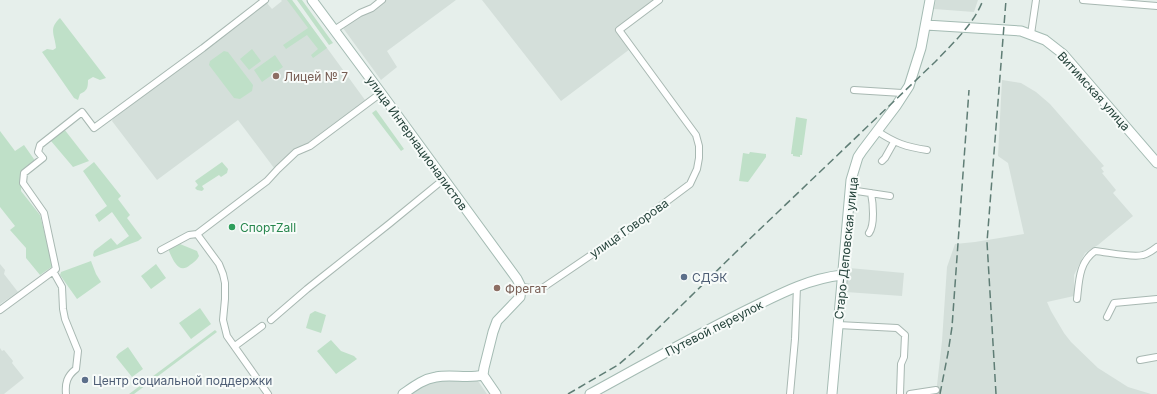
<svg xmlns="http://www.w3.org/2000/svg" width="1157" height="394" font-family="Inter,sans-serif">
<rect width="100%" height="100%" fill="#e6efeb"/>
<path fill="#d4dfda" d="M 281,0 L 292,0 L 365,100 L 274,168 L 238,120 L 157,180 L 112,121 L 113,119 L 267,3 L 272,9 L 282,1 Z
M 378,0 L 456,0 L 387,51 L 397,67 L 381,80 L 343,28 Z
M 482,0 L 654,0 L 616,31 L 630,49 L 561,101 Z
M 936,0 L 978,0 L 974,12 L 934,9 Z
M 1002,80 L 1021,83 L 1036,92 L 1050,104 L 1104,166 L 1101,168 L 1104,172 L 1102,173 L 1116,190 L 1113,193 L 1133,216 L 1098,245 L 1085,253 L 1074,275 L 1074,296 L 1047,302 L 1051,311 L 1064,333 L 1071,342 L 1098,368 L 1128,387 L 1151,394 L 936,394 L 942,341 L 947,267 L 955,244 L 975,242 L 1024,234 L 1008,163 L 998,156 Z
M 0,264 L 5,270 L 4,274 L 18,292 L 0,304 Z
M 849,268 L 904,273 L 902,296 L 846,292 Z
M 0,348 L 2,351 L 4,350 L 13,361 L 12,363 L 24,378 L 4,394 L 0,394 Z
M 439,380 L 478,381 L 487,394 L 410,394 L 423,385 Z"/>
<path fill="#bfe0c8" d="M 287,0 L 292,0 L 327,48 L 313,58 L 311,55 L 318,49 L 307,35 L 286,49 L 283,45 L 308,28 Z
M 297,0 L 302,0 L 333,43 L 329,45 Z
M 60,18 L 106,78 L 100,80 L 93,77 L 88,80 C 88,88 87,91 80,94 L 78,100 L 74,98 L 42,52 L 47,49 L 53,50 L 56,48 C 55,35 48,29 60,18 Z
M 252,49 L 261,61 L 249,70 L 240,59 Z
M 224,51 L 228,52 L 253,85 L 252,91 L 240,99 L 234,98 L 209,65 L 210,61 Z
M 275,55 L 283,67 L 262,82 L 254,70 Z
M 376,110 L 404,149 L 401,151 L 372,113 Z
M 796,117 L 807,119 L 802,155 L 800,155 L 800,157 L 793,156 L 793,154 L 791,154 Z
M 64,129 L 89,161 L 73,167 L 51,141 Z
M 0,131 L 15,151 L 24,145 L 36,162 L 22,171 L 21,191 L 40,215 L 53,266 L 40,275 L 26,258 L 26,248 L 10,230 L 15,226 L 0,207 Z
M 750,152 L 766,154 L 766,157 L 748,182 L 739,181 L 743,153 L 749,154 Z
M 94,162 L 121,196 L 118,199 L 130,215 L 127,218 L 142,238 L 138,241 L 94,257 L 93,255 L 94,251 L 111,238 L 117,245 L 129,236 L 112,212 L 99,222 L 95,215 L 107,206 L 83,171 Z
M 222,162 L 228,169 L 227,173 L 221,177 L 219,175 L 202,186 L 204,189 L 202,191 L 197,190 L 195,188 L 198,185 L 195,181 Z
M 180,244 L 197,251 L 199,256 C 197,260 194,262 190,265 C 179,275 173,260 169,251 L 169,248 L 173,246 Z
M 91,261 L 96,274 L 101,282 L 77,299 L 60,275 L 61,272 Z
M 156,264 L 166,278 L 151,289 L 141,276 Z
M 200,308 L 211,324 L 191,339 L 179,323 Z
M 315,311 L 326,315 L 321,333 L 306,328 L 310,314 Z
M 215,330 L 217,332 L 134,394 L 129,394 Z
M 331,340 L 341,351 L 354,356 L 357,359 L 336,374 L 317,351 Z
M 128,347 L 143,369 L 132,377 L 116,357 L 118,354 Z"/>
<g fill="none" stroke-linecap="round" stroke-linejoin="round">
<defs>
<path id="street" d="M 1083,0 L 1157,6
M 334,30 L 360,13 L 372,8 L 382,0
M 1031,34 L 1036,0
M 854,90 L 902,93 L 906,92
M 877,131 C 895,143 906,147 927,150
M 882,161 L 885,158 L 894,142
M 850,190 L 890,196
M 869,233 C 875,225 873,203 871,193
M 197,234 L 219,264 L 223,274 L 225,283 L 225,299 L 223,320 L 227,336 L 268,394
M 161,250 L 189,235 L 197,234 L 267,181 L 278,169 L 296,152 L 310,146 L 381,93
M 53,271 L 62,287 L 63,309 L 65,319 L 78,351 L 76,369 C 67,376 65,383 66,394
M 521,287 L 541,289 L 631,228 L 690,184 L 697,169 L 699,158 L 699,146 L 696,135 L 619,30 L 659,0
M 1077,299 C 1079,281 1079,262 1095,251 C 1107,252 1132,258 1143,255 C 1148,254 1153,250 1157,247
M 0,310 L 56,269 L 44,213 L 23,183 L 24,173 L 43,158 L 38,152 L 40,145 L 82,112 L 94,128 L 203,48 L 265,0
M 1107,317 L 1114,303 L 1157,299
M 271,320 L 307,289 L 389,224 L 444,179
M 838,325 L 897,328 L 905,335 L 904,357 L 901,364 L 900,394
M 235,346 L 262,326
M 1140,360 L 1157,357
M 790,394 L 795,339 L 797,286
M 910,394 L 936,390"/>
<path id="secondary" d="M 312,0 L 381,93 L 517,279 L 521,287 L 520,297 L 497,321 L 493,332 L 484,368 L 483,375 L 496,394
M 926,25 L 1021,31 L 1045,40 L 1063,54 L 1157,163
M 403,394 C 413,387 423,379 436,377 C 452,374 468,379 483,375
M 590,394 C 641,366 691,338 743,312 C 776,296 806,279 842,275
M 832,394 L 851,180 L 858,157 L 862,151 L 896,106 L 909,86 L 921,48 L 930,0"/>
</defs>
<use href="#street" stroke="#a8b8b2" stroke-width="8"/>
<use href="#secondary" stroke="#a4bbb3" stroke-width="11"/>
<use href="#street" stroke="#fff" stroke-width="6"/>
<use href="#secondary" stroke="#fff" stroke-width="9"/>
<path stroke="#5f7d75" stroke-width="1.5" stroke-dasharray="8 4" stroke-linecap="butt" d="M 568,394 L 618,365 L 639,347 L 735,253 L 935,62 C 953,43 974,24 983,0
M 940,394 L 948,353 L 952,327 L 969,90
M 996,394 L 987,242 L 1006,0"/>
</g>
<g fill="#8d6e63" stroke="#f7fbf9" stroke-width="1.5">
<circle cx="276" cy="76" r="4"/>
<circle cx="497" cy="288" r="4"/>
</g>
<circle fill="#2e9e5b" stroke="#f7fbf9" stroke-width="1.5" cx="232" cy="227" r="4"/>
<g fill="#5c6f8a" stroke="#f7fbf9" stroke-width="1.5">
<circle cx="684" cy="277" r="4"/>
<circle cx="85" cy="380" r="4"/>
</g>
<g text-anchor="middle" dominant-baseline="central" stroke-width="4" stroke-linejoin="round" paint-order="stroke">
<g font-size="12" fill="#785e54" stroke="#f7fbf9" text-anchor="start">
<text x="284" y="76">Лицей № 7</text>
<text x="505" y="288">Фрегат</text>
</g>
<g font-size="12" fill="#24423a" stroke="#f7fbf9">
<text transform="translate(1094 91) rotate(48)">Витимская улица</text>
<text transform="translate(417 143) rotate(54)">улица Интернационалистов</text>
<text transform="translate(629 228) rotate(-35)">улица Говорова</text>
<text transform="translate(846 248) rotate(-84)">Старо-Деповская улица</text>
<text transform="translate(714 328) rotate(-27)">Путевой переулок</text>
</g>
<g font-size="12" fill="#27864d" stroke="#f7fbf9" text-anchor="start">
<text x="240" y="227">СпортZall</text>
</g>
<g font-size="12" fill="#4e5e75" stroke="#f7fbf9" text-anchor="start">
<text x="692" y="277">СДЭК</text>
<text x="93" y="380">Центр социальной поддержки</text>
</g>
</g>
</svg>
